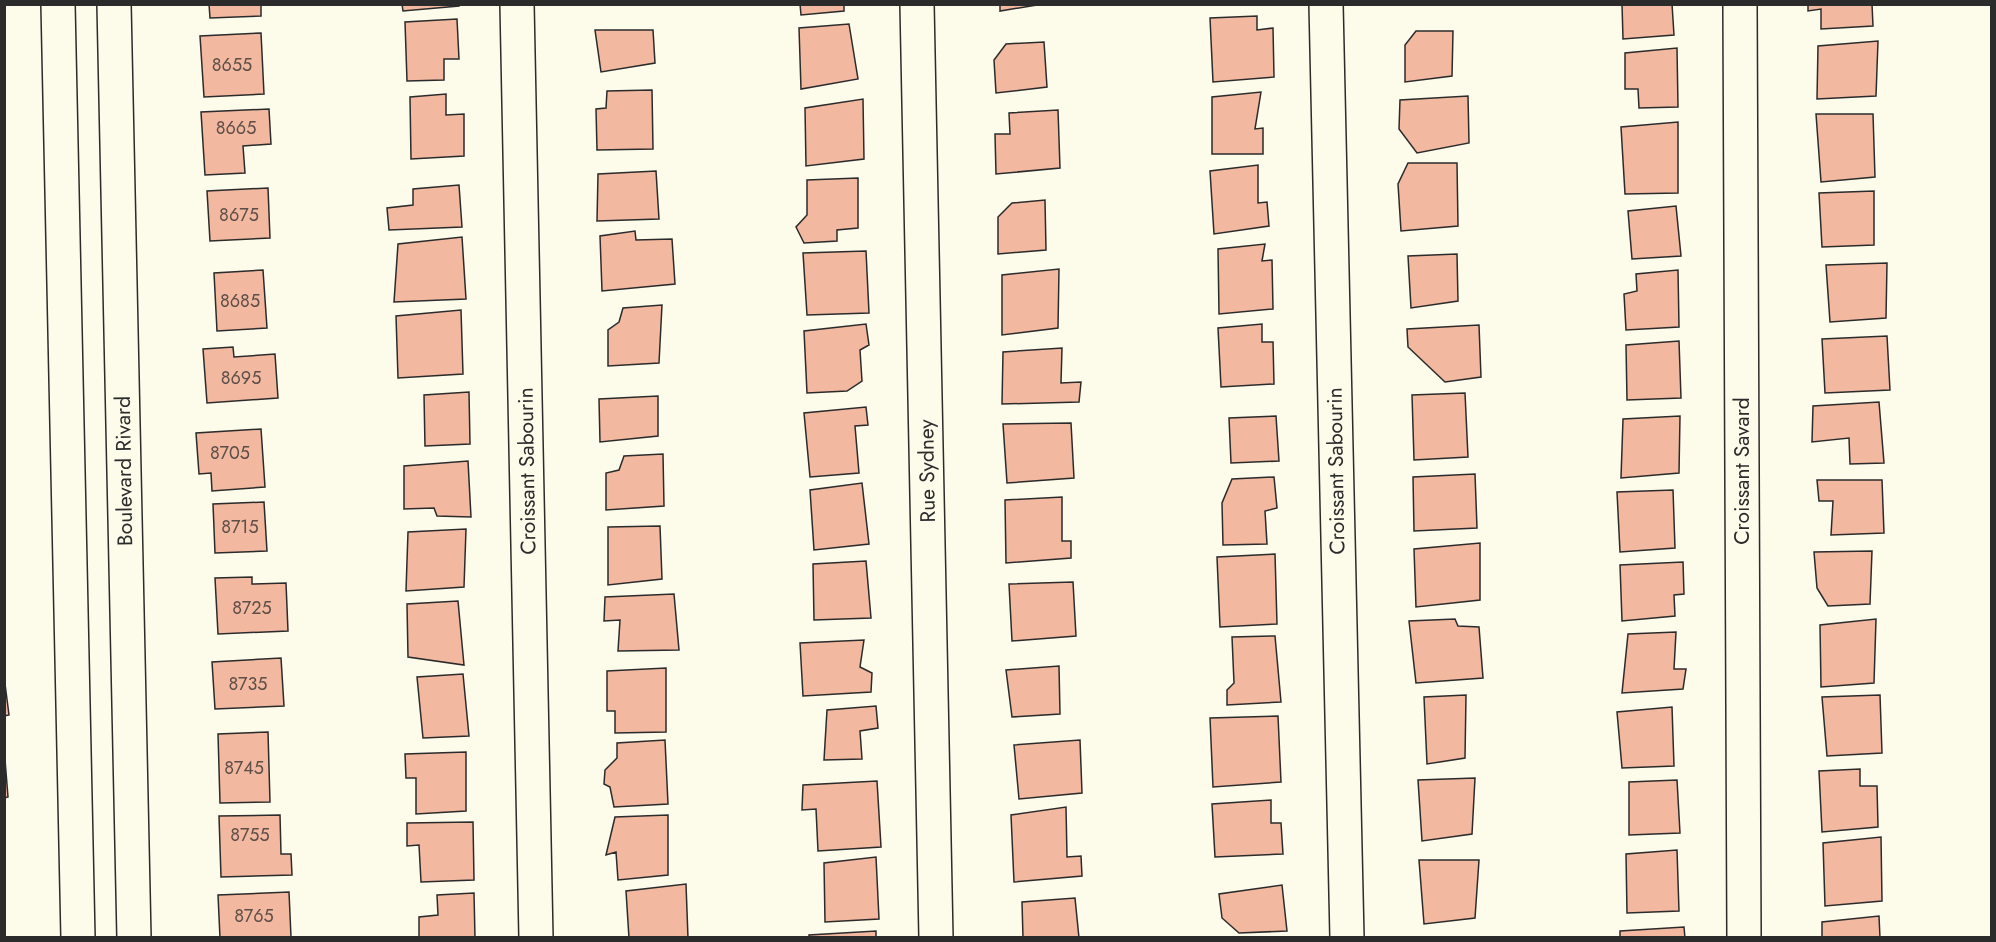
<svg xmlns="http://www.w3.org/2000/svg" width="1996" height="942" font-family="Jost,sans-serif">
<rect width="100%" height="100%" fill="#fdfbea"/>
<path fill="#f2b8a0" stroke="#2b2b2b" stroke-width="1.5" d="M 209,4 L 261,4 L 261,16 L 210,18 Z
M 402,4 L 459,4 L 459,6 L 403,11 Z
M 800,4 L 844,4 L 844,11 L 801,15 Z
M 1000,4 L 1043,4 L 1000,11 Z
M 1622,4 L 1672,4 L 1674,35 L 1623,39 Z
M 1808,4 L 1872,4 L 1873,26 L 1821,29 L 1821,9 L 1808,11 Z
M 1257,16 L 1257,30 L 1273,28 L 1274,77 L 1213,82 L 1210,18 Z
M 457,19 L 459,59 L 444,59 L 444,80 L 407,81 L 405,22 Z
M 849,24 L 858,79 L 801,89 L 799,28 Z
M 595,30 L 653,30 L 655,63 L 601,72 Z
M 1416,31 L 1453,31 L 1452,76 L 1405,82 L 1405,45 Z
M 261,33 L 264,94 L 204,97 L 200,36 Z
M 1878,41 L 1876,96 L 1817,99 L 1818,46 Z
M 1044,42 L 1047,87 L 996,93 L 994,60 L 1006,44 Z
M 1677,48 L 1678,107 L 1639,108 L 1638,89 L 1625,89 L 1625,53 Z
M 652,90 L 653,149 L 597,150 L 596,109 L 606,108 L 607,91 Z
M 1261,92 L 1255,129 L 1263,128 L 1263,154 L 1212,154 L 1212,97 Z
M 446,94 L 446,115 L 464,114 L 464,156 L 411,159 L 410,97 Z
M 1468,96 L 1469,143 L 1417,153 L 1399,129 L 1400,100 Z
M 863,99 L 864,159 L 806,166 L 805,108 Z
M 269,109 L 271,144 L 243,146 L 245,173 L 205,175 L 201,112 Z
M 1058,110 L 1060,168 L 996,174 L 995,134 L 1010,134 L 1009,113 Z
M 1816,114 L 1873,114 L 1875,177 L 1821,182 Z
M 1678,122 L 1678,193 L 1625,194 L 1621,127 Z
M 1408,163 L 1457,163 L 1458,226 L 1401,231 L 1398,184 Z
M 1258,165 L 1258,203 L 1267,202 L 1269,226 L 1214,234 L 1210,171 Z
M 656,171 L 659,219 L 597,221 L 598,174 Z
M 858,178 L 858,228 L 837,230 L 837,241 L 804,243 L 796,227 L 807,215 L 807,180 Z
M 459,185 L 462,227 L 389,230 L 387,208 L 413,205 L 413,189 Z
M 268,188 L 270,238 L 210,241 L 207,191 Z
M 1874,191 L 1874,245 L 1822,247 L 1819,193 Z
M 1045,200 L 1046,250 L 998,254 L 998,217 L 1012,203 Z
M 1676,206 L 1681,256 L 1632,259 L 1628,211 Z
M 635,231 L 636,240 L 672,239 L 675,284 L 602,291 L 600,236 Z
M 462,237 L 466,299 L 394,302 L 398,244 Z
M 1265,244 L 1262,261 L 1272,260 L 1273,309 L 1219,314 L 1218,249 Z
M 866,251 L 869,313 L 807,315 L 803,253 Z
M 1457,254 L 1458,301 L 1411,308 L 1408,256 Z
M 1887,263 L 1886,318 L 1830,322 L 1826,265 Z
M 1059,269 L 1058,328 L 1002,335 L 1002,275 Z
M 263,270 L 267,328 L 217,331 L 214,273 Z
M 1678,270 L 1679,327 L 1626,330 L 1624,294 L 1637,291 L 1636,274 Z
M 662,305 L 659,363 L 608,366 L 608,330 L 619,322 L 623,308 Z
M 461,310 L 463,374 L 398,378 L 396,316 Z
M 866,324 L 869,345 L 860,350 L 862,381 L 847,391 L 807,393 L 804,331 Z
M 1262,324 L 1262,342 L 1273,342 L 1274,384 L 1221,387 L 1218,328 Z
M 1479,325 L 1481,377 L 1445,382 L 1408,347 L 1407,329 Z
M 1887,336 L 1890,390 L 1825,393 L 1822,339 Z
M 1679,341 L 1681,398 L 1627,400 L 1626,345 Z
M 233,347 L 234,357 L 275,354 L 278,398 L 207,403 L 203,349 Z
M 1062,348 L 1061,383 L 1081,382 L 1079,402 L 1002,404 L 1003,352 Z
M 469,392 L 470,444 L 425,446 L 424,395 Z
M 1465,393 L 1468,457 L 1414,460 L 1412,395 Z
M 658,396 L 658,436 L 600,442 L 599,399 Z
M 1879,402 L 1884,463 L 1850,464 L 1849,438 L 1812,442 L 1813,406 Z
M 866,407 L 868,425 L 855,426 L 859,473 L 810,477 L 804,413 Z
M 1276,416 L 1279,461 L 1231,463 L 1229,418 Z
M 1680,416 L 1679,473 L 1621,478 L 1623,419 Z
M 1071,423 L 1074,478 L 1007,483 L 1003,424 Z
M 261,429 L 265,487 L 212,491 L 211,473 L 199,474 L 196,433 Z
M 663,454 L 664,506 L 606,510 L 606,473 L 619,470 L 624,456 Z
M 468,461 L 471,517 L 437,516 L 434,508 L 404,509 L 404,466 Z
M 1475,474 L 1477,528 L 1414,531 L 1413,477 Z
M 1274,477 L 1277,508 L 1265,511 L 1267,544 L 1223,545 L 1222,503 L 1232,479 Z
M 1817,480 L 1882,480 L 1884,533 L 1831,535 L 1833,501 L 1819,501 Z
M 862,483 L 869,544 L 814,550 L 810,490 Z
M 1673,490 L 1675,548 L 1620,552 L 1617,492 Z
M 1062,497 L 1062,541 L 1071,541 L 1071,558 L 1006,563 L 1005,500 Z
M 264,502 L 267,551 L 215,553 L 213,504 Z
M 660,526 L 662,579 L 608,585 L 608,527 Z
M 466,529 L 464,587 L 406,591 L 408,532 Z
M 1480,543 L 1480,600 L 1416,607 L 1414,549 Z
M 1872,551 L 1870,604 L 1828,606 L 1817,588 L 1814,552 Z
M 1275,554 L 1277,624 L 1220,627 L 1217,557 Z
M 866,561 L 871,618 L 814,620 L 813,564 Z
M 1683,562 L 1684,594 L 1674,595 L 1675,616 L 1622,621 L 1620,565 Z
M 252,577 L 252,584 L 286,583 L 288,631 L 218,634 L 215,578 Z
M 1073,582 L 1076,636 L 1012,641 L 1009,584 Z
M 674,594 L 679,650 L 618,651 L 620,620 L 604,621 L 605,597 Z
M 458,601 L 464,665 L 408,657 L 407,604 Z
M 1455,619 L 1458,626 L 1479,627 L 1483,678 L 1416,683 L 1409,621 Z
M 1876,619 L 1874,683 L 1821,687 L 1820,625 Z
M 1676,632 L 1674,669 L 1686,669 L 1683,689 L 1622,693 L 1628,634 Z
M 1275,636 L 1281,702 L 1227,705 L 1227,690 L 1234,683 L 1232,637 Z
M 864,640 L 860,667 L 872,673 L 871,692 L 803,696 L 800,643 Z
M 281,658 L 284,706 L 215,709 L 212,662 Z
M 1059,666 L 1060,714 L 1012,717 L 1006,670 Z
M 666,668 L 666,732 L 615,733 L 615,711 L 607,711 L 607,671 Z
M 463,674 L 469,736 L 423,738 L 417,677 Z
M 4,676 L 9,715 L 4,716 Z
M 1466,695 L 1465,758 L 1427,764 L 1424,697 Z
M 1880,695 L 1882,753 L 1827,756 L 1822,697 Z
M 876,706 L 878,728 L 860,731 L 862,759 L 824,760 L 827,710 Z
M 1672,707 L 1674,766 L 1622,768 L 1617,712 Z
M 1278,716 L 1281,782 L 1213,787 L 1210,718 Z
M 268,732 L 270,802 L 220,803 L 218,734 Z
M 665,740 L 668,804 L 614,807 L 610,787 L 604,784 L 605,770 L 617,758 L 617,743 Z
M 1080,740 L 1082,793 L 1019,799 L 1014,745 Z
M 4,747 L 8,797 L 4,798 Z
M 466,752 L 466,811 L 416,814 L 416,778 L 406,778 L 405,754 Z
M 1860,769 L 1860,786 L 1877,786 L 1878,827 L 1822,832 L 1819,771 Z
M 1475,778 L 1472,834 L 1422,841 L 1418,780 Z
M 1677,780 L 1680,833 L 1629,835 L 1629,782 Z
M 877,781 L 881,847 L 818,851 L 816,809 L 802,810 L 803,785 Z
M 1271,800 L 1271,823 L 1281,823 L 1283,854 L 1215,857 L 1212,804 Z
M 1066,807 L 1067,857 L 1081,856 L 1082,876 L 1014,882 L 1011,815 Z
M 280,815 L 281,854 L 291,854 L 292,875 L 221,877 L 219,816 Z
M 668,815 L 668,875 L 618,880 L 616,852 L 606,855 L 615,817 Z
M 473,822 L 474,880 L 421,882 L 419,845 L 407,846 L 407,823 Z
M 1881,837 L 1882,901 L 1825,906 L 1823,843 Z
M 1677,850 L 1679,911 L 1627,913 L 1626,854 Z
M 876,857 L 879,919 L 825,922 L 824,863 Z
M 1419,860 L 1479,860 L 1475,918 L 1424,924 Z
M 686,884 L 688,938 L 629,938 L 626,891 Z
M 1282,885 L 1287,931 L 1239,933 L 1222,918 L 1219,894 Z
M 289,892 L 291,937 L 220,938 L 218,895 Z
M 474,893 L 475,938 L 419,938 L 419,917 L 438,915 L 437,895 Z
M 1075,898 L 1079,938 L 1023,938 L 1022,902 Z
M 1879,916 L 1880,938 L 1822,938 L 1822,922 Z
M 1684,927 L 1685,938 L 1620,938 L 1620,931 Z
M 876,931 L 876,938 L 809,938 L 809,935 Z"/>
<g fill="none" stroke-linecap="round" stroke-linejoin="round">
<defs>
<path id="minor" d="M 58,4 L 78,938
M 114,4 L 134,938
M 517,4 L 536,938
M 917,4 L 936,938
M 1326,4 L 1347,938
M 1740,4 L 1744,938"/>
</defs>
<use href="#minor" stroke="#2b2b2b" stroke-width="36"/>
<use href="#minor" stroke="#fdfbea" stroke-width="33"/>
</g>
<g text-anchor="middle" dominant-baseline="central" stroke-width="4.5" stroke-linejoin="round" paint-order="stroke">
<g font-size="18" fill="#5d4e48">
<text x="232" y="65">8655</text>
<text x="236" y="128">8665</text>
<text x="239" y="215">8675</text>
<text x="240" y="301">8685</text>
<text x="241" y="378">8695</text>
<text x="230" y="453">8705</text>
<text x="240" y="527">8715</text>
<text x="252" y="608">8725</text>
<text x="248" y="684">8735</text>
<text x="244" y="768">8745</text>
<text x="250" y="835">8755</text>
<text x="254" y="916">8765</text>
</g>
<g font-size="21" fill="#2b2b2b" stroke="#fdfbea">
<text transform="translate(124 471) rotate(-91)">Boulevard Rivard</text>
<text transform="translate(527 471) rotate(-91)">Croissant Sabourin</text>
<text transform="translate(927 471) rotate(-91)">Rue Sydney</text>
<text transform="translate(1336 471) rotate(-91)">Croissant Sabourin</text>
<text transform="translate(1742 471) rotate(-90)">Croissant Savard</text>
</g>
</g>
<rect width="1996" height="942" fill="none" stroke="#2b2b2b" stroke-width="12"/>
</svg>
